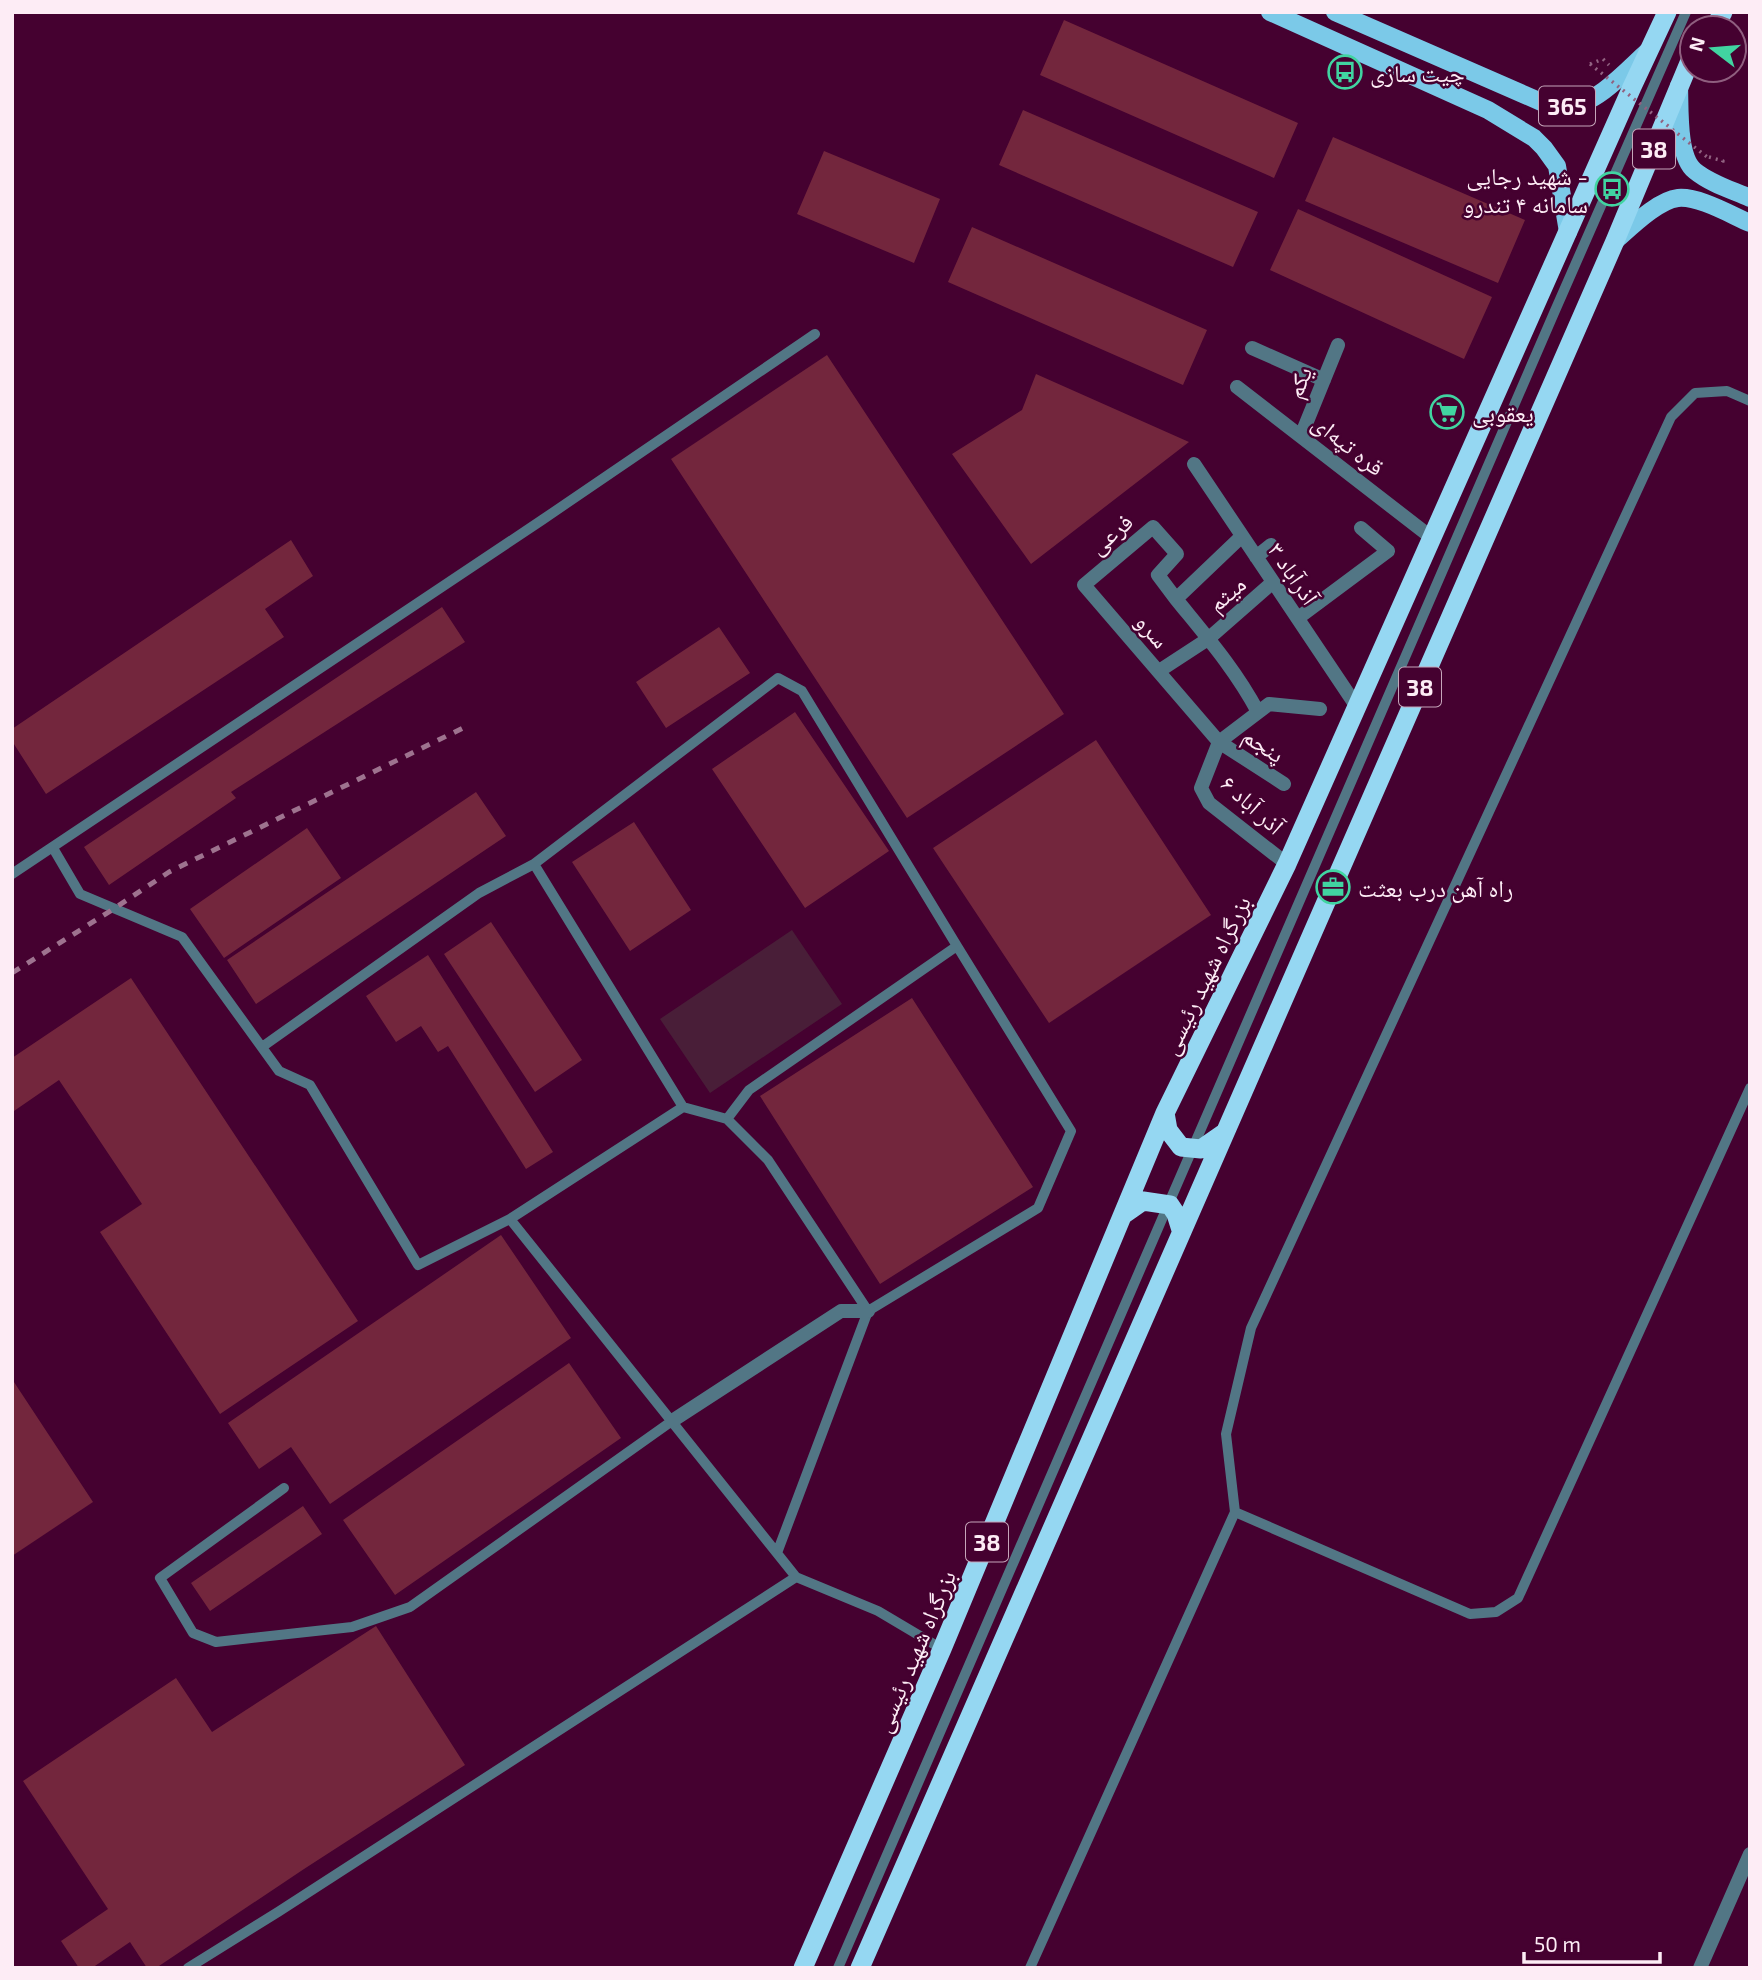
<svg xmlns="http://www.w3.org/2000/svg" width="1762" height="1980" font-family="'Exo 2','Noto Naskh Arabic',sans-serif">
<rect width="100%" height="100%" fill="#450130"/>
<path fill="#491e38" d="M 792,930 L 842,1004 L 710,1093 L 660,1019 Z"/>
<path fill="#73263d" d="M 1064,20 L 1298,123 L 1274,178 L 1040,75 Z
M 1023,110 L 1258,212 L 1233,267 L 999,165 Z
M 1333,137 L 1525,220 L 1498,283 L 1305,201 Z
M 824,151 L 940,199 L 914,263 L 797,214 Z
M 1298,209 L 1492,297 L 1464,359 L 1270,270 Z
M 972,227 L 1207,330 L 1183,385 L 948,282 Z
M 827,355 L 1064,714 L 907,818 L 671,459 Z
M 1036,374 L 1189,442 L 1031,564 L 952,454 L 1022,410 Z
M 291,540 L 313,576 L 265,609 L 284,637 L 46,794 L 12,741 L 12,729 Z
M 442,607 L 465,642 L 231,792 L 236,798 L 109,885 L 84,847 Z
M 719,627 L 750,673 L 666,728 L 636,682 Z
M 795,712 L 889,851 L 805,908 L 712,769 Z
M 1096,740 L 1211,915 L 1049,1023 L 933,848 Z
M 476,792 L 506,836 L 256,1004 L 227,960 Z
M 634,822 L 691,910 L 630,951 L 572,862 Z
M 307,828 L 341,878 L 224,958 L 190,909 Z
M 491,922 L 582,1060 L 535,1092 L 444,954 Z
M 428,955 L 553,1152 L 526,1169 L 448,1046 L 438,1052 L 421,1026 L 396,1042 L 366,996 Z
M 131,978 L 358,1321 L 220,1414 L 100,1232 L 142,1204 L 59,1080 L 14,1111 L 12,1109 L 12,1058 Z
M 912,998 L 1033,1187 L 880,1284 L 760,1096 Z
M 501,1235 L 571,1338 L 330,1504 L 291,1447 L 259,1469 L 228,1423 Z
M 569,1363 L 621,1438 L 395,1595 L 343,1520 Z
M 12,1379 L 93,1502 L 12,1556 Z
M 303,1506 L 322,1534 L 210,1611 L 191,1583 Z
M 376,1626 L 465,1765 L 304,1869 L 156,1968 L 147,1968 L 130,1942 L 92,1968 L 79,1968 L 61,1941 L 108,1909 L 23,1781 L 176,1678 L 212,1732 Z"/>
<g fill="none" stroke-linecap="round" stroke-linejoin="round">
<path stroke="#916281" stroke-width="3.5" stroke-dasharray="2 5" stroke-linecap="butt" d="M 1590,64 L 1603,59 L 1609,65
M 1709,157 L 1723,161 L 1721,167"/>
<path stroke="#527685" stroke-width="10" d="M 53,848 L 80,894 L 182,937 L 279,1071 L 310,1085 L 418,1265 L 510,1219 L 683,1107 L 727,1119 L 768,1160 L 868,1311
M 12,874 L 542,520 L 815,334
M 262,1047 L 479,893 L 534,864
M 683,1107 L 534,864 L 778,678 L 802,691 L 957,946
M 727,1119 L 749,1090 L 957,946 L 1071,1131 L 1038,1208 L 868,1311 L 777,1553
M 510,1219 L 796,1577
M 284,1488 L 160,1578 L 193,1633 L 216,1642 L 352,1627 L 410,1607 L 672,1421
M 1235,1512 L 1470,1614 L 1496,1612 L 1518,1598 L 1750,1088
M 188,1968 L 278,1912 L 796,1577 L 878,1611 L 942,1649
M 838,1968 L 1554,313 L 1686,12
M 1030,1968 L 1235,1512 L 1226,1434 L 1251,1328 L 1671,417 L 1695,393 L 1727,391 L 1750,401"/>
<path stroke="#527685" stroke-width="14" d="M 1252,348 L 1324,380
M 1237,387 L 1432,538
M 1301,436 L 1338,345
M 1194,464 L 1357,707
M 1242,536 L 1176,599 L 1158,575 L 1177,554 L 1153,527 L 1084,585 L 1219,742 L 1201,788 L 1209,803 L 1287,864
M 1256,557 L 1271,545
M 1176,599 C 1206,636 1235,669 1258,712
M 1298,618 L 1388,551 L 1361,528
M 1159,671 L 1208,639 L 1273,582
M 1284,784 L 1219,742 L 1269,704 L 1320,709
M 672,1421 L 841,1311 L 868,1311"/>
<path stroke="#527685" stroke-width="14" d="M 1700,1968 L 1750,1854"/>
<path stroke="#7bc9e8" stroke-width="18" d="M 1270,12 L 1488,110 L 1534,138 L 1544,148 L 1557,166 L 1568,232
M 1335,12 L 1548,105 C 1555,105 1563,107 1570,106 C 1597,104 1628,69 1647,52
M 1679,86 C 1680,108 1677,157 1695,171 C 1711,184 1732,190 1750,198
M 1615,241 C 1630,228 1658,200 1678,198 C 1699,196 1731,215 1750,223"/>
<path stroke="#95d7f2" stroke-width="19" d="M 1714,28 L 1723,12
M 1165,1113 L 1168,1130 L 1181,1147 L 1201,1149 L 1224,1133
M 1123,1215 L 1143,1201 L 1170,1205 L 1176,1214 L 1181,1230
M 803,1968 L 942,1649 L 1165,1113 L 1287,864 L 1632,87 L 1667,12
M 860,1968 L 1615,241 L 1692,56"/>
<path stroke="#9e738f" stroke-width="5" stroke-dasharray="9 9" stroke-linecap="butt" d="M 12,973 L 115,908 L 169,872 L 465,727"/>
<path stroke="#916281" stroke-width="3.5" stroke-dasharray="2 5" stroke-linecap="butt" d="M 1590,64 L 1707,157"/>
</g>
<defs>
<symbol id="bus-ring" viewBox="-11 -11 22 22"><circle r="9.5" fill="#450130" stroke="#41d4a1" stroke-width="1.5"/><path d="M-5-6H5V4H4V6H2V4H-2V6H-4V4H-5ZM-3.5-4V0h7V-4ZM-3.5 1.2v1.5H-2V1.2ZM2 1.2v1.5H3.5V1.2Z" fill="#41d4a1"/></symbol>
<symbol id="supermarket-ring" viewBox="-11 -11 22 22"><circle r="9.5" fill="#450130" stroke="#41d4a1" stroke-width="1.5"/><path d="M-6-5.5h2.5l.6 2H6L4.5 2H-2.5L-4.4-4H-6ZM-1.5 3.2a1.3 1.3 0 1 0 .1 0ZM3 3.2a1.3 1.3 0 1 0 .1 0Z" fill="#41d4a1"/></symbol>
<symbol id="office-ring" viewBox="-11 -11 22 22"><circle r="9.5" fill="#450130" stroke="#41d4a1" stroke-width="1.5"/><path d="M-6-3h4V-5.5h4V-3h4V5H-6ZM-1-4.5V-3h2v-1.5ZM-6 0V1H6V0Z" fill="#41d4a1"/></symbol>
</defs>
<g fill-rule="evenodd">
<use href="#bus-ring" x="1326" y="53" width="38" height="38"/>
<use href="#bus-ring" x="1593" y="170" width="38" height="38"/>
<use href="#supermarket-ring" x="1428" y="393" width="38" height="38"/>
<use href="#office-ring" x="1314" y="868" width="38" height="38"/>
</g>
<g text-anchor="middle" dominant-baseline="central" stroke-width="5" stroke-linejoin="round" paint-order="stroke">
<g fill="#450130" stroke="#c6a6ba" stroke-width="2">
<rect x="1539" y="86.5" width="56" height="39" rx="5"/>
<rect x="1633" y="129.5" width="42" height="39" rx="5"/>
<rect x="1399" y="667.5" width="42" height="39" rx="5"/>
<rect x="966" y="1522.5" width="42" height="39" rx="5"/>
</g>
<g font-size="23" font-weight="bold" fill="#fdecf5">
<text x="1567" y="106">365</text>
<text x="1654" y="149">38</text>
<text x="1420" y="687">38</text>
<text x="987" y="1542">38</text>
</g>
<g font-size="24" fill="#fdecf5" stroke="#450130" text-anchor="start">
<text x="1370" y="72">چیت سازی</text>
<text x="1588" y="175" text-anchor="end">شهید رجایی -<tspan x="1588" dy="28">سامانه ۴ تندرو</tspan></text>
<text x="1472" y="412">یعقوبی</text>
<text x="1358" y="887">راه آهن درب بعثت</text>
</g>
<g font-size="24" fill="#fdecf5" stroke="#450130">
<text transform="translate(1298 382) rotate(-68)">یکم</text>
<text transform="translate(1349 444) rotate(38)">قره تپه‌ای</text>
<text transform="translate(1110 533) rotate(-40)">فرعی</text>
<text transform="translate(1294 573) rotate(56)">۳ آذرآباد</text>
<text transform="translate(1226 593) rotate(-41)">میثم</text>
<text transform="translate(1153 630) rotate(49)">سرو</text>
<text transform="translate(1264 744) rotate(33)">پنجم</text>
<text transform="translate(1253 804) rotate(42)">آذر آباد ۶</text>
<text transform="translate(1205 975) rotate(-64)">بزرگراه شهید رئیسی</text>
<text transform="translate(914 1651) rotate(-67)">بزرگراه شهید رئیسی</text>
</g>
</g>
<rect width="1762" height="1980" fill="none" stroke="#fdecf5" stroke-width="28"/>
<g transform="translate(1713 49) rotate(286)"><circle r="33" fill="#450130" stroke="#8f5f7f" stroke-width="2"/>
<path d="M0-5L12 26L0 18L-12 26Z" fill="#41d4a1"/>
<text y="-10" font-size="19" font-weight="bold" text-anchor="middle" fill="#fdecf5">N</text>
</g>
<path d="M1524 1952v10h136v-10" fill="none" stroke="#fdecf5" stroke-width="3.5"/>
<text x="1534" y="1952" font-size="21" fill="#fdecf5" stroke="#450130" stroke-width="5" paint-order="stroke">50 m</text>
</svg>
